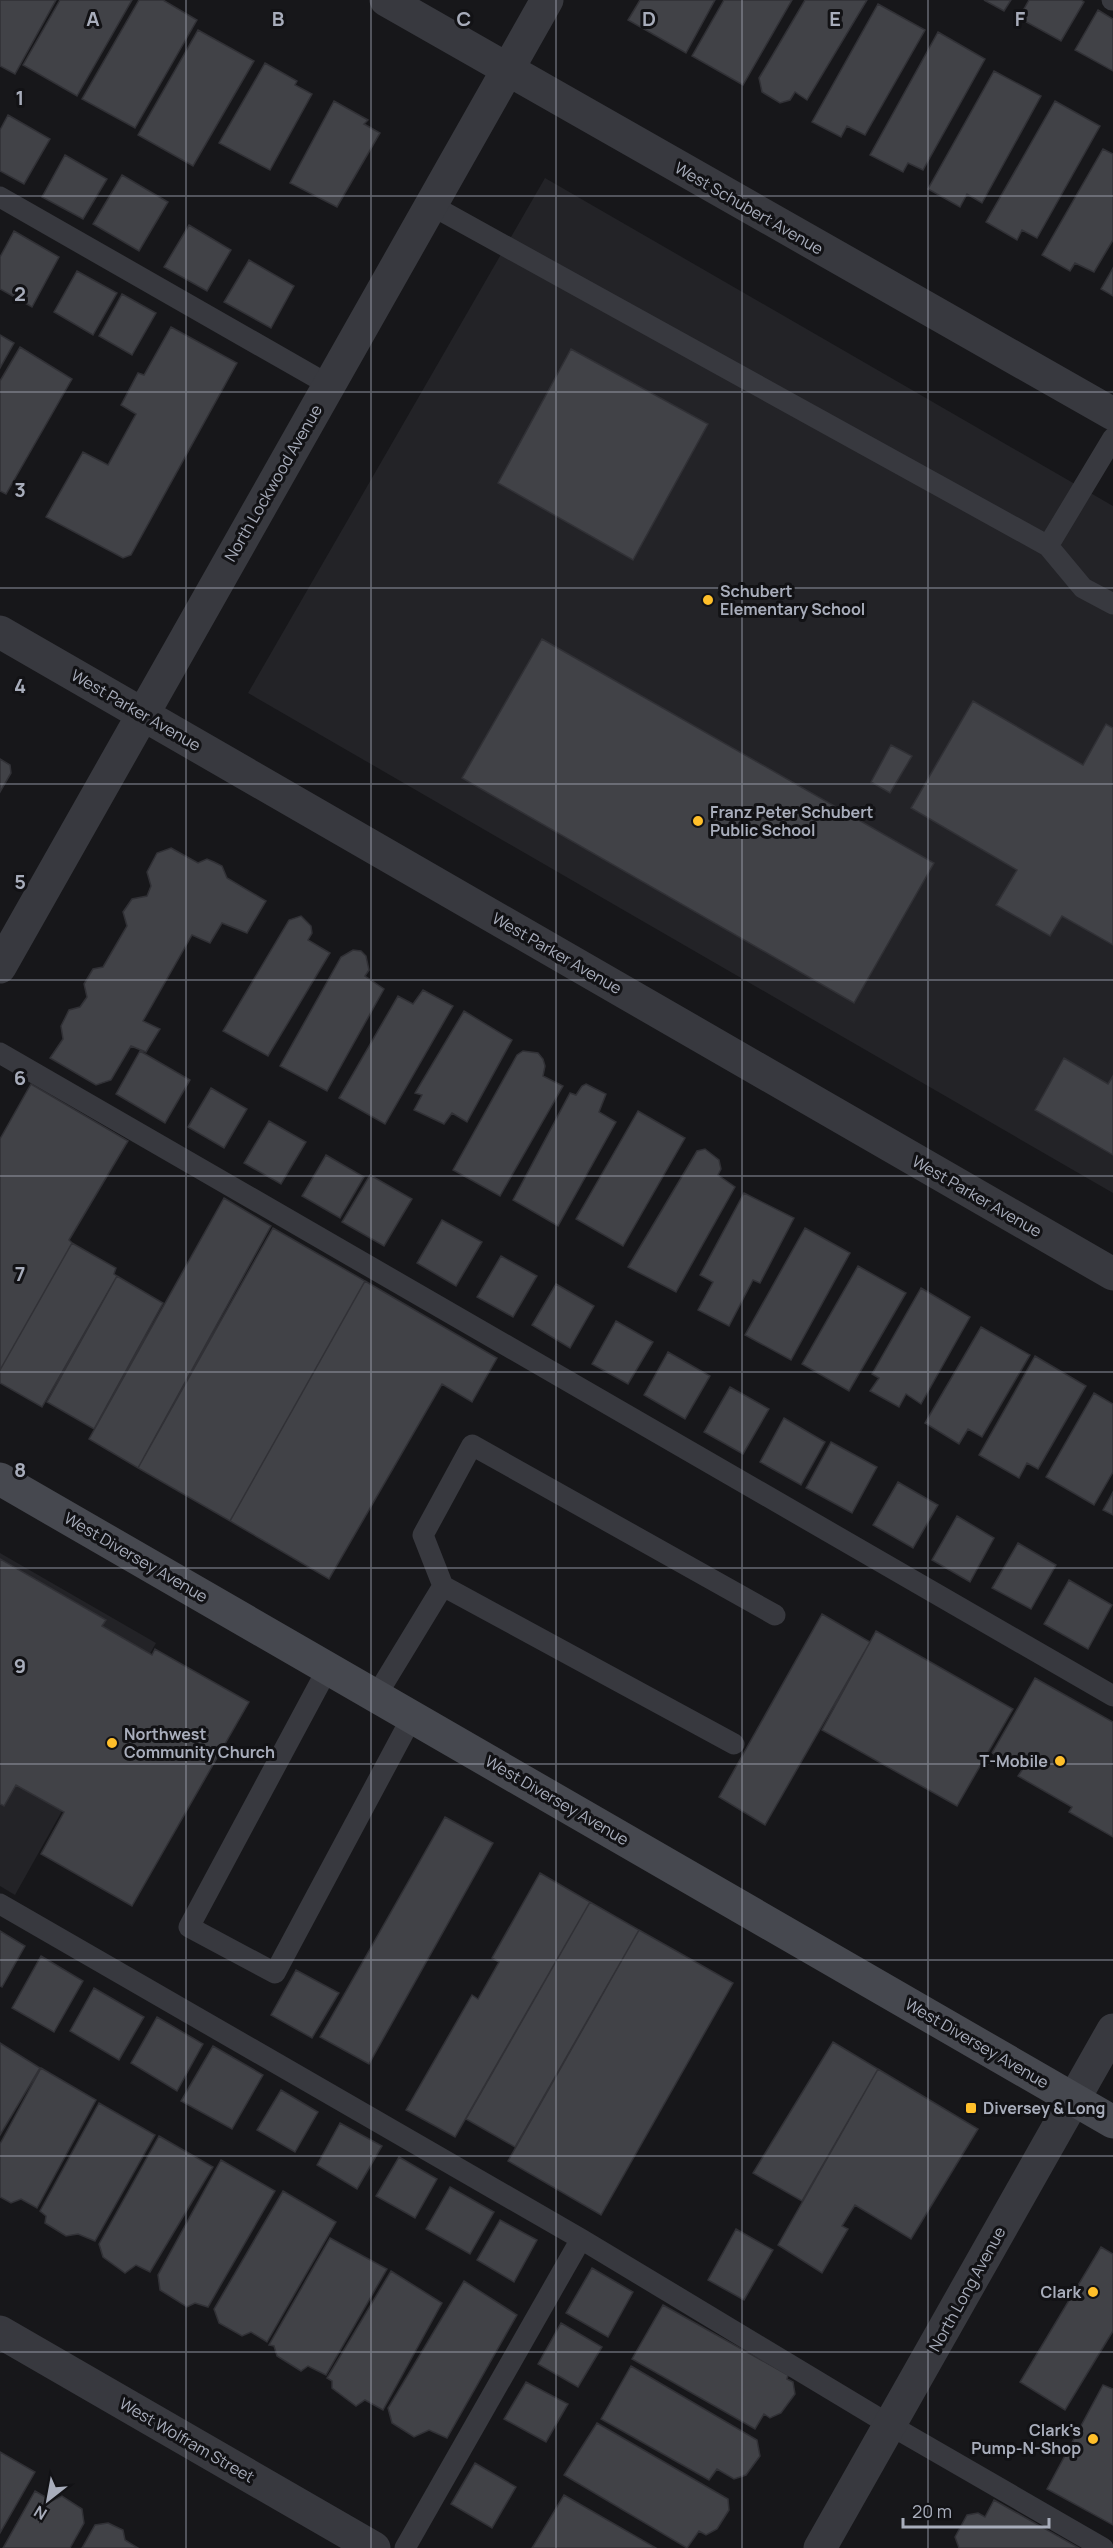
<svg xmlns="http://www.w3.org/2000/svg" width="1113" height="2548" font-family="Manrope,sans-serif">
<rect width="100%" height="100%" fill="#17171a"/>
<path fill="#232327" d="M 545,178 L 1113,506 L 1113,1193 L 248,693 Z
M 0,1553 L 156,1643 L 15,1895 L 0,1886 Z"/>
<path fill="#414247" stroke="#313136" stroke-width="1.5" d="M 0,0 L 56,0 L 15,74 L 0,66 Z
M 60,0 L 132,0 L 77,96 L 23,65 Z
M 139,0 L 163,0 L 197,20 L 135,128 L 82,99 Z
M 640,0 L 715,0 L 686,53 L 628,20 Z
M 724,0 L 792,0 L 743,85 L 692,56 Z
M 805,0 L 867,0 L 807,100 L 795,92 L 790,100 L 780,103 L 762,92 L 759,78 Z
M 984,0 L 1011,0 L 1004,11 Z
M 1029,0 L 1081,0 L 1084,2 L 1061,41 L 1019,18 Z
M 878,4 L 925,30 L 865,135 L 847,126 L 841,137 L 812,122 Z
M 1098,10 L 1113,19 L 1113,71 L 1075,50 Z
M 198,30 L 254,61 L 193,166 L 138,135 Z
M 938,32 L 985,59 L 923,170 L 908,163 L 903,172 L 870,155 Z
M 265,63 L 297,81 L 295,85 L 312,94 L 270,170 L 219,143 Z
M 994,71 L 1041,96 L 982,203 L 967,194 L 960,207 L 928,189 Z
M 334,101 L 368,120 L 364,124 L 380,133 L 337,207 L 290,183 Z
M 1055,101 L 1100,126 L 1037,238 L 1022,230 L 1017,240 L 986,222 Z
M 8,115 L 50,139 L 24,184 L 0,171 L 0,130 Z
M 1103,149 L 1113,154 L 1113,240 L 1094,272 L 1075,263 L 1070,271 L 1042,255 Z
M 65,155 L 107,179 L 83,219 L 42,197 Z
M 122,175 L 168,202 L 139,251 L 93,224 Z
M 189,225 L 231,250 L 207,291 L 164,267 Z
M 14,231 L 59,257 L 32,307 L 0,289 L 0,257 Z
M 249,260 L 294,286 L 271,328 L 224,302 Z
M 1113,268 L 1113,296 L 1101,289 Z
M 77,271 L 117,293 L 93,335 L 54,312 Z
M 122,294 L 156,313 L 132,355 L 99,336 Z
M 171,327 L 237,363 L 131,555 L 123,558 L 46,517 L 83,452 L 108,465 L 136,414 L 121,405 L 138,373 L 144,375 Z
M 0,335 L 14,343 L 0,368 Z
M 20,347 L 72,379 L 6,494 L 0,491 L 0,381 Z
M 571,349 L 708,424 L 633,560 L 498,483 Z
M 542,639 L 934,863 L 854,1003 L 462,778 Z
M 973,701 L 1083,765 L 1106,724 L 1113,728 L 1113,945 L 1062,916 L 1050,936 L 996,905 L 1017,870 L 911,808 Z
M 891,745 L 912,756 L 890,793 L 871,782 Z
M 0,759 L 10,765 L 11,773 L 0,792 Z
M 171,848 L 198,863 L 207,859 L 214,862 L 222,866 L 227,878 L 266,901 L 247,933 L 222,923 L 210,943 L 192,935 L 143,1021 L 160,1029 L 146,1052 L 131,1046 L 111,1080 L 96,1085 L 50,1058 L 63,1039 L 61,1026 L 69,1010 L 80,1007 L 87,997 L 84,984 L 93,969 L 103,967 L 127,926 L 123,912 L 132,899 L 147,896 L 151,886 L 147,872 L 157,853 Z
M 301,916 L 311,926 L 312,933 L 308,940 L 330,953 L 268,1056 L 223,1031 L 289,920 Z
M 353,950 L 361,951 L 366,956 L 369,970 L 365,976 L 384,989 L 327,1091 L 280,1066 L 341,957 Z
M 423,990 L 453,1006 L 385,1124 L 339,1098 L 398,996 L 413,1004 Z
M 464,1011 L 512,1040 L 467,1122 L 452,1113 L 444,1124 L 414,1110 L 422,1095 L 415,1093 Z
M 140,1051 L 190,1080 L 165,1123 L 116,1094 Z
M 523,1051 L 538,1053 L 543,1059 L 545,1066 L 543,1076 L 563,1086 L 500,1196 L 453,1170 L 517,1055 Z
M 1064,1058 L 1108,1084 L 1113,1076 L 1113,1155 L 1035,1110 Z
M 31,1084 L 128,1141 L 69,1240 L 72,1243 L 0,1370 L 0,1139 Z
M 586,1084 L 606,1094 L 599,1112 L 616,1122 L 558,1226 L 513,1200 L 570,1093 L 576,1095 L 582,1086 Z
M 211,1088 L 247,1109 L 224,1148 L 188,1127 Z
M 638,1111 L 685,1138 L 623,1246 L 576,1219 Z
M 269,1121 L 306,1142 L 281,1184 L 244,1163 Z
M 705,1149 L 719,1160 L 721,1169 L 718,1175 L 735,1187 L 676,1292 L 628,1267 L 697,1151 Z
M 326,1155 L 364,1177 L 340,1218 L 302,1196 Z
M 370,1175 L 412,1199 L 384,1246 L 342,1222 Z
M 744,1193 L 794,1218 L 760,1283 L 753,1280 L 729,1326 L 698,1310 L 713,1282 L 700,1275 Z
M 224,1198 L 271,1226 L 138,1468 L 89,1439 Z
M 442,1220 L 482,1242 L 456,1286 L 417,1263 Z
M 273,1228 L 365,1281 L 230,1521 L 138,1468 Z
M 805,1228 L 850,1253 L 791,1360 L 745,1335 Z
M 72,1243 L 116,1268 L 114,1274 L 117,1276 L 42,1407 L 0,1383 L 0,1370 Z
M 501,1256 L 537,1276 L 513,1317 L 477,1297 Z
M 858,1266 L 906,1293 L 849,1391 L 802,1364 Z
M 117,1276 L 163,1303 L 94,1429 L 47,1402 Z
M 365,1281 L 497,1358 L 472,1402 L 442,1384 L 329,1579 L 230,1521 Z
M 556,1284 L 594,1306 L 570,1348 L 532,1325 Z
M 921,1288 L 970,1317 L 921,1404 L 906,1394 L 899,1407 L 870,1391 L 879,1378 L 872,1374 Z
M 616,1321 L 653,1342 L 628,1384 L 592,1364 Z
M 981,1327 L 1030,1355 L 982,1437 L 968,1429 L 959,1444 L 925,1423 Z
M 668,1352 L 710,1376 L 685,1419 L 644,1395 Z
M 1035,1356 L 1086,1386 L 1038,1469 L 1027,1463 L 1019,1478 L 979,1455 Z
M 730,1387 L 769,1409 L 743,1454 L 704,1432 Z
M 1094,1393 L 1113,1404 L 1113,1472 L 1094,1505 L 1046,1477 Z
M 784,1418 L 825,1442 L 801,1485 L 760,1462 Z
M 831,1442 L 877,1467 L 852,1513 L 806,1488 Z
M 898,1482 L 938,1505 L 913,1548 L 873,1525 Z
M 1113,1492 L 1113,1515 L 1103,1510 Z
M 957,1516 L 994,1538 L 970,1582 L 932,1560 Z
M 1018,1543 L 1056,1565 L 1031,1609 L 992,1588 Z
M 0,1559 L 106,1620 L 102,1626 L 152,1655 L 155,1649 L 249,1702 L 132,1906 L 41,1854 L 64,1812 L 16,1785 L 4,1806 L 0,1804 Z
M 1069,1580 L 1112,1605 L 1088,1649 L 1044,1624 Z
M 822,1614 L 870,1642 L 765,1825 L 719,1797 Z
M 876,1631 L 1013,1709 L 957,1806 L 822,1730 Z
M 1035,1678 L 1113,1722 L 1113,1837 L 1069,1812 L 1072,1807 L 1018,1776 L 1022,1770 L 992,1753 Z
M 445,1817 L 493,1843 L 369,2064 L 320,2037 Z
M 540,1873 L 590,1902 L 455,2137 L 406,2110 L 472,1995 L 478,1999 L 499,1962 L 492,1958 Z
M 590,1902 L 639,1930 L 515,2147 L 466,2119 Z
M 639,1930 L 733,1983 L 601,2215 L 508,2161 Z
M 0,1931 L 25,1946 L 2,1987 L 0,1986 Z
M 41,1956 L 83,1981 L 54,2032 L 12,2008 Z
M 296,1970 L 339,1993 L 312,2038 L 271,2015 Z
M 94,1988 L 144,2017 L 119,2060 L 70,2031 Z
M 157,2017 L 203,2044 L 177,2091 L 131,2063 Z
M 833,2042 L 878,2069 L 802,2201 L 753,2173 Z
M 0,2043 L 40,2068 L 0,2135 Z
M 213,2046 L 263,2075 L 232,2129 L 181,2101 Z
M 41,2068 L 96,2100 L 37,2208 L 21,2199 L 11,2203 L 0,2197 L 0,2144 Z
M 878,2069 L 978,2129 L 911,2239 L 855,2205 L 842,2226 L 848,2229 L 822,2273 L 778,2245 Z
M 281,2090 L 318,2112 L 295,2152 L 257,2130 Z
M 99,2103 L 155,2135 L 95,2241 L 78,2234 L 66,2236 L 45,2223 L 46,2216 L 40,2211 Z
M 340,2123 L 382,2146 L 357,2189 L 317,2165 Z
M 159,2136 L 213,2167 L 150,2272 L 136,2265 L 125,2273 L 103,2257 L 99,2244 Z
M 399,2157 L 437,2179 L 415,2218 L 376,2196 Z
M 221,2160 L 275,2191 L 208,2307 L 195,2303 L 187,2307 L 160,2290 L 158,2275 Z
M 450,2187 L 494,2212 L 470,2254 L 426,2229 Z
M 283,2191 L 336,2222 L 267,2342 L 251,2332 L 242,2336 L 219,2323 L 214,2309 Z
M 500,2220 L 537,2240 L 514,2282 L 477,2260 Z
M 736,2229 L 773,2250 L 744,2300 L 708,2280 Z
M 330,2238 L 387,2269 L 326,2375 L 308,2366 L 301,2371 L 277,2356 L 274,2346 L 269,2345 Z
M 1101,2247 L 1113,2254 L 1113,2331 L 1065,2410 L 1020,2382 Z
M 592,2268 L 633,2292 L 608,2337 L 566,2313 Z
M 391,2271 L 442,2303 L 383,2410 L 365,2400 L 356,2406 L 332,2388 L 332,2381 L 327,2378 Z
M 464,2281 L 517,2315 L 447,2438 L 429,2430 L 414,2437 L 392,2423 L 388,2408 Z
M 663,2305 L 788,2375 L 787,2379 L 793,2382 L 795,2394 L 781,2413 L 770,2418 L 764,2414 L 755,2429 L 632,2359 Z
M 561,2323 L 602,2347 L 578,2387 L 538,2364 Z
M 631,2366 L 757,2440 L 760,2456 L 746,2475 L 734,2479 L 717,2469 L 709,2480 L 601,2419 Z
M 526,2382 L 568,2404 L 546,2442 L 504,2419 Z
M 1103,2385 L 1113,2389 L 1113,2525 L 1047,2489 Z
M 597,2423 L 728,2499 L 729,2510 L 717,2529 L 706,2535 L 699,2531 L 687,2548 L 564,2475 Z
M 0,2452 L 35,2472 L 0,2533 Z
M 475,2463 L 516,2487 L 492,2528 L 451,2504 Z
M 35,2491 L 52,2501 L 62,2496 L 82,2509 L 84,2523 L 70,2548 L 3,2548 Z
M 564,2495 L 656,2548 L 532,2548 Z
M 994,2500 L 1079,2548 L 959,2548 L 955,2537 L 967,2515 L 978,2513 L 985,2517 Z
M 108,2523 L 123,2530 L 125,2540 L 138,2548 L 82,2548 L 95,2525 Z"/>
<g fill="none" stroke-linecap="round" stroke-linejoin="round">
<path stroke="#38393f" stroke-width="21" d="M 1112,0 L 1113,0
M 0,197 L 329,385
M 431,205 L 1048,546 L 1083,588 L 1113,604
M 1048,546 L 1113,438
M 0,1053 L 1113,1696
M 443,1586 L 423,1535 L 472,1445 L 775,1615
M 328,1668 L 189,1927 L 275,1973 L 412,1717
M 376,1696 L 443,1586 L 734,1744
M 0,1904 L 581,2239 L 890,2425 L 1103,2548
M 405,2548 L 581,2239"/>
<path stroke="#38393f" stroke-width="33" d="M 386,0 L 1113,414
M 0,632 L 1113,1274
M 0,967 L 547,0
M 0,2332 L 374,2548
M 820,2548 L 1113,2030"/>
<path stroke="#46484f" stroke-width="33" d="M 0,1479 L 1113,2122"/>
</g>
<path fill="none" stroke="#a8adbb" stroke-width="1.5" stroke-opacity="0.55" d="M 186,0 L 186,2548M 371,0 L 371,2548M 556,0 L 556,2548M 742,0 L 742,2548M 928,0 L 928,2548M 0,196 L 1113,196M 0,392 L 1113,392M 0,588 L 1113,588M 0,784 L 1113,784M 0,980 L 1113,980M 0,1176 L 1113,1176M 0,1372 L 1113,1372M 0,1568 L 1113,1568M 0,1764 L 1113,1764M 0,1960 L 1113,1960M 0,2156 L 1113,2156M 0,2352 L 1113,2352"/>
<g fill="#ffbf2a" stroke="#121215" stroke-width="2">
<circle cx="708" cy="600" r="6"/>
<circle cx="698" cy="821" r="6"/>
<circle cx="112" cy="1743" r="6"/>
<circle cx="1060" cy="1761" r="6"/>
<rect x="965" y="2102" width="12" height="12" rx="3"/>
<circle cx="1093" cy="2292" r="6"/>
<circle cx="1093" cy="2439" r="6"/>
</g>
<g text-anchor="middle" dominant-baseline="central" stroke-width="6" stroke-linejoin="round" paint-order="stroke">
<g font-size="16" fill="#a8adbb" stroke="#121215">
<text transform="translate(749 208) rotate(30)">West Schubert Avenue</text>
<text transform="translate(273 483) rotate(-60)">North Lockwood Avenue</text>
<text transform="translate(136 710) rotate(30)">West Parker Avenue</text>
<text transform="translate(557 953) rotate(30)">West Parker Avenue</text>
<text transform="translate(977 1196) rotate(30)">West Parker Avenue</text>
<text transform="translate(136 1557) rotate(30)">West Diversey Avenue</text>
<text transform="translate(557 1800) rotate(30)">West Diversey Avenue</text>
<text transform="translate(977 2043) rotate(30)">West Diversey Avenue</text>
<text transform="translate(967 2289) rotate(-61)">North Long Avenue</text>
<text transform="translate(187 2440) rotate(30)">West Wolfram Street</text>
</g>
<g font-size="16" font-weight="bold" fill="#a8adbb" stroke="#121215" text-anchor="start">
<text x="720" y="591">Schubert<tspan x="720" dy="18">Elementary School</tspan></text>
<text x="710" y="812">Franz Peter Schubert<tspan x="710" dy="18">Public School</tspan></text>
<text x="124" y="1734">Northwest<tspan x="124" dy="18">Community Church</tspan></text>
<text x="1048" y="1761" text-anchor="end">T-Mobile</text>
<text x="983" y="2108">Diversey &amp; Long</text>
<text x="1081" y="2292" text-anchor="end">Clark</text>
<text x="1081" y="2430" text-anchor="end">Clark's<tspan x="1081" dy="18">Pump-N-Shop</tspan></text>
</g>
</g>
<g font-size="20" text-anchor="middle" font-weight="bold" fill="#a8adbb" stroke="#121215" stroke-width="6" stroke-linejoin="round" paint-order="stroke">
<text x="93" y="26">A</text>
<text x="278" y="26">B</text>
<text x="464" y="26">C</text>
<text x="649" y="26">D</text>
<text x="835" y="26">E</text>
<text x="1020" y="26">F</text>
<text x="20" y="105">1</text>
<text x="20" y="301">2</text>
<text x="20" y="497">3</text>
<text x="20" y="693">4</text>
<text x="20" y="889">5</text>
<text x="20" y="1085">6</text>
<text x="20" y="1281">7</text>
<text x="20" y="1477">8</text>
<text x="20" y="1673">9</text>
</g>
<g transform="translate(48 2500) rotate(211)" stroke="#121215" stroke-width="4.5" paint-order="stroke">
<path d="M0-4.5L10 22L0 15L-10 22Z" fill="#a8adbb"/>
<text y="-9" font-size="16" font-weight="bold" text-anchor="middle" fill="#a8adbb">N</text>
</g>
<path d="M903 2518v9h146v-9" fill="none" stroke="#a8adbb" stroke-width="3"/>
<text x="912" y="2518" font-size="18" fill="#a8adbb" stroke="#121215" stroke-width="4.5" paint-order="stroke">20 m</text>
</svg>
